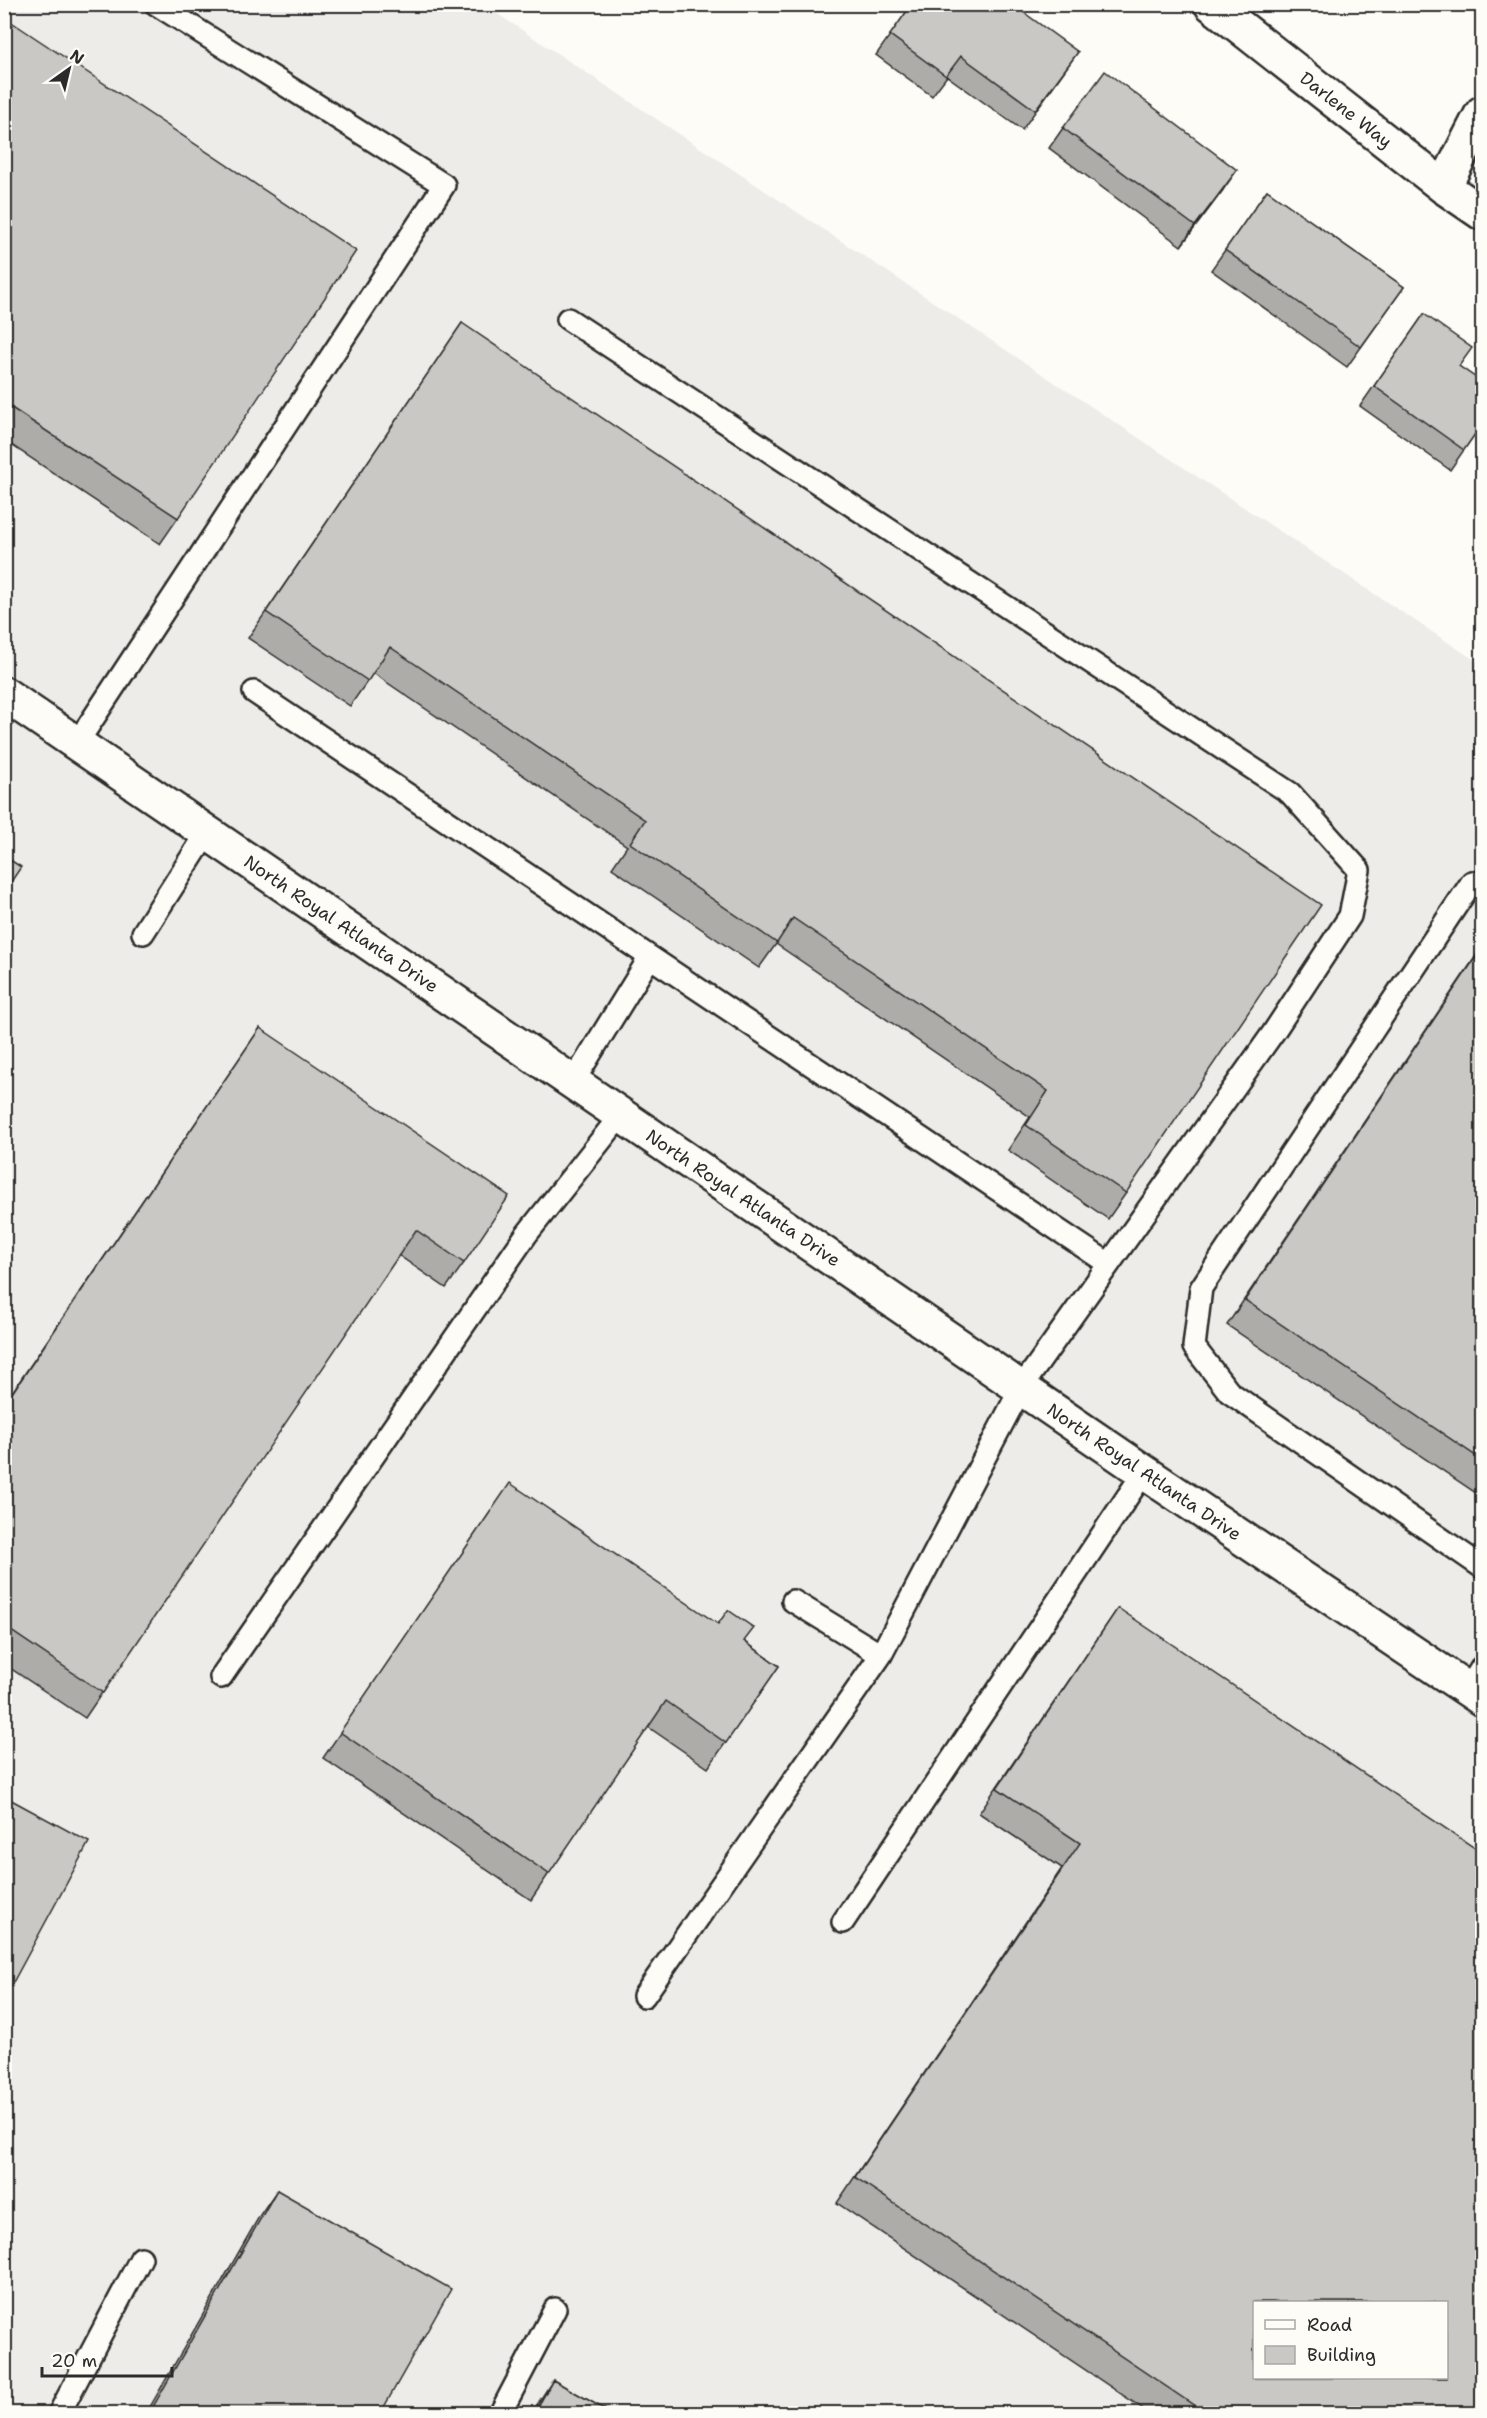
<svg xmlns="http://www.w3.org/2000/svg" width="1487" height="2418" font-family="'Shantell Sans',sans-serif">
<rect width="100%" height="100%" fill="#fdfcf7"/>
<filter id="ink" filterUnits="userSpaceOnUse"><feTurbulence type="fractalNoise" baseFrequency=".0167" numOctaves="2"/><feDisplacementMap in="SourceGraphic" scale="12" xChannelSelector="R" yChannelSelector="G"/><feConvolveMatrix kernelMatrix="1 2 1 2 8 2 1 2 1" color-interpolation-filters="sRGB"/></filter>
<g filter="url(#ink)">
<path fill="#edece8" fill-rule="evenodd" d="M 5,5 L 484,5 L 1482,665 L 1482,2413 L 5,2414 ZM 1254,2302 L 1446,2302 L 1446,2378 L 1254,2378 Z"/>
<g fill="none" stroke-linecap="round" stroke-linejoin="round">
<defs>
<path id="service" d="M 568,319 L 1290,793 L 1359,870 L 1350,916 L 1273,1033 L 1021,1388 L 881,1655 L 793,1601
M 254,692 L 1109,1264
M 77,743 L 444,185 L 156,4
M 1472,882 L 1201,1288 L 1194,1347 L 1229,1392 L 1482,1567
M 143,933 L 207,833
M 573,1082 L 650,957
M 221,1677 L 526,1235 L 621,1115
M 1468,1690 L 1482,1667
M 843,1922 L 1144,1472
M 644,1996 L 881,1655
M 59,2414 L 141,2258
M 500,2414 L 555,2309"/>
<path id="minor" d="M 1211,4 L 1444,187 L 1482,213
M 1444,187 L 1482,113
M 4,694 L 1144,1472 L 1482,1699"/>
</defs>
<use href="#service" stroke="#2b2b2b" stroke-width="26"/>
<use href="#minor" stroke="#2b2b2b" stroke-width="38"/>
<use href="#service" stroke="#fdfcf7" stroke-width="21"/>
<use href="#minor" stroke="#fdfcf7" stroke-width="33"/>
</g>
<path fill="#adaca9" stroke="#2b2b2b" stroke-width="1.5" d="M 912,4 L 1078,52 L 1022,130 L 947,76 L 932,96 L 876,55 Z
M 4,17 L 178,518 L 160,544 L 4,440 Z
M 1063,128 L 1223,190 L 1181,246 L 1049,148 Z
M 1267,190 L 1404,287 L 1347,367 L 1211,270 Z
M 1424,314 L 1459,366 L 1482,424 L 1450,470 L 1360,406 Z
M 462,323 L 1126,1193 L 1108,1219 L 1008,1150 L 1030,1117 L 776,944 L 759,968 L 612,868 L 627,846 L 373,673 L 350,706 L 248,638 Z
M 1482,947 L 1482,1497 L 1227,1325 Z
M 260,1028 L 464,1263 L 446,1288 L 398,1255 L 85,1718 L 4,1664 L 4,1404 Z
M 493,1508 L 744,1641 L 779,1666 L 708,1768 L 648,1727 L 531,1900 L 323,1758 Z
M 1118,1608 L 1482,2414 L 1151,2414 L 837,2203 L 1062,1868 L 979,1813 Z
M 277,2190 L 380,2414 L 146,2414 L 260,2215 Z
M 553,2380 L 613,2414 L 531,2414 Z"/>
<path fill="#8d8c89" stroke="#2b2b2b" stroke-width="1.5" d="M 1237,170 L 1223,190 L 1181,246 L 1195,226 Z"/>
<path fill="#c9c8c4" stroke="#2b2b2b" stroke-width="1.5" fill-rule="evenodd" d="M 912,4 L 1012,4 L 1078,52 L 1035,110 L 961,56 L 946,76 L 890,35 Z
M 4,17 L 356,251 L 178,518 L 4,403 Z
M 1105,71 L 1237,170 L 1195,226 L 1063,128 Z
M 1267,190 L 1404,287 L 1361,347 L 1225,250 Z
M 1424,314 L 1472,348 L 1459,366 L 1482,382 L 1482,424 L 1464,450 L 1374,386 Z
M 462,323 L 1321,905 L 1126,1193 L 1026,1125 L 1048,1091 L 793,918 L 777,943 L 630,843 L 645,820 L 390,647 L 368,681 L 266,612 Z
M 4,856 L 21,867 L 4,892 Z
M 1482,948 L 1482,1460 L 1245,1300 Z
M 260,1028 L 509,1196 L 464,1263 L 416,1230 L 103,1693 L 4,1626 L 4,1405 Z
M 510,1483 L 718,1624 L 728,1610 L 754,1628 L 744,1641 L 779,1666 L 726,1743 L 666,1701 L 549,1874 L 340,1732 Z
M 1118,1608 L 1482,1853 L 1482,2414 L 1207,2414 L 855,2177 L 1080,1843 L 997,1788 ZM 1254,2302 L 1446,2302 L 1446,2378 L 1254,2378 Z
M 4,1796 L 89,1842 L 4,1999 Z
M 277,2190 L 451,2289 L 380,2414 L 149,2414 Z
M 553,2380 L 613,2414 L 534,2414 Z"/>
</g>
<g text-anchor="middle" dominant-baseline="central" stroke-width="6" stroke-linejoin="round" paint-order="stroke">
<g font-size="18" fill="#2b2b2b" stroke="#fdfcf7">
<text transform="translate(1346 110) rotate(38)">Darlene Way</text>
<text transform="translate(341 924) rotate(34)">North Royal Atlanta Drive</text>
<text transform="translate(743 1198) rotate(34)">North Royal Atlanta Drive</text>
<text transform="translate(1144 1472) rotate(34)">North Royal Atlanta Drive</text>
</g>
</g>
<rect width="1487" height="2418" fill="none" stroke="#fdfcf7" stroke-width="24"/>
<rect x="12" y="12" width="1463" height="2394" fill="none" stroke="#2b2b2b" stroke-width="2" filter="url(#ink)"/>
<rect x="1253" y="2301" width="195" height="78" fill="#fdfcf7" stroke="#a9a8a5" stroke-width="1.5"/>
<rect x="1265" y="2320" width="30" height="9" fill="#fdfcf7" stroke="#a9a8a5" stroke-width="1.5"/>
<text x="1307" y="2331" font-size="18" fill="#2b2b2b">Road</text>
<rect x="1265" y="2346" width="30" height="18" fill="#c9c8c4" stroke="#a9a8a5" stroke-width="1.5"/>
<text x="1307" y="2361" font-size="18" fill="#2b2b2b">Building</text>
<g transform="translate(69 69) rotate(34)" stroke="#fdfcf7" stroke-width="4.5" paint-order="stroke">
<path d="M0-4.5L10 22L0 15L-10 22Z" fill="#2b2b2b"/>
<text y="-9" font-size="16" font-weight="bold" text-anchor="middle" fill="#2b2b2b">N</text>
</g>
<path d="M42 2367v9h130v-9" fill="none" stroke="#2b2b2b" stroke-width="3"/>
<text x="51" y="2367" font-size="18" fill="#2b2b2b" stroke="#fdfcf7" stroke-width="4.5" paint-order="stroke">20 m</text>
</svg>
